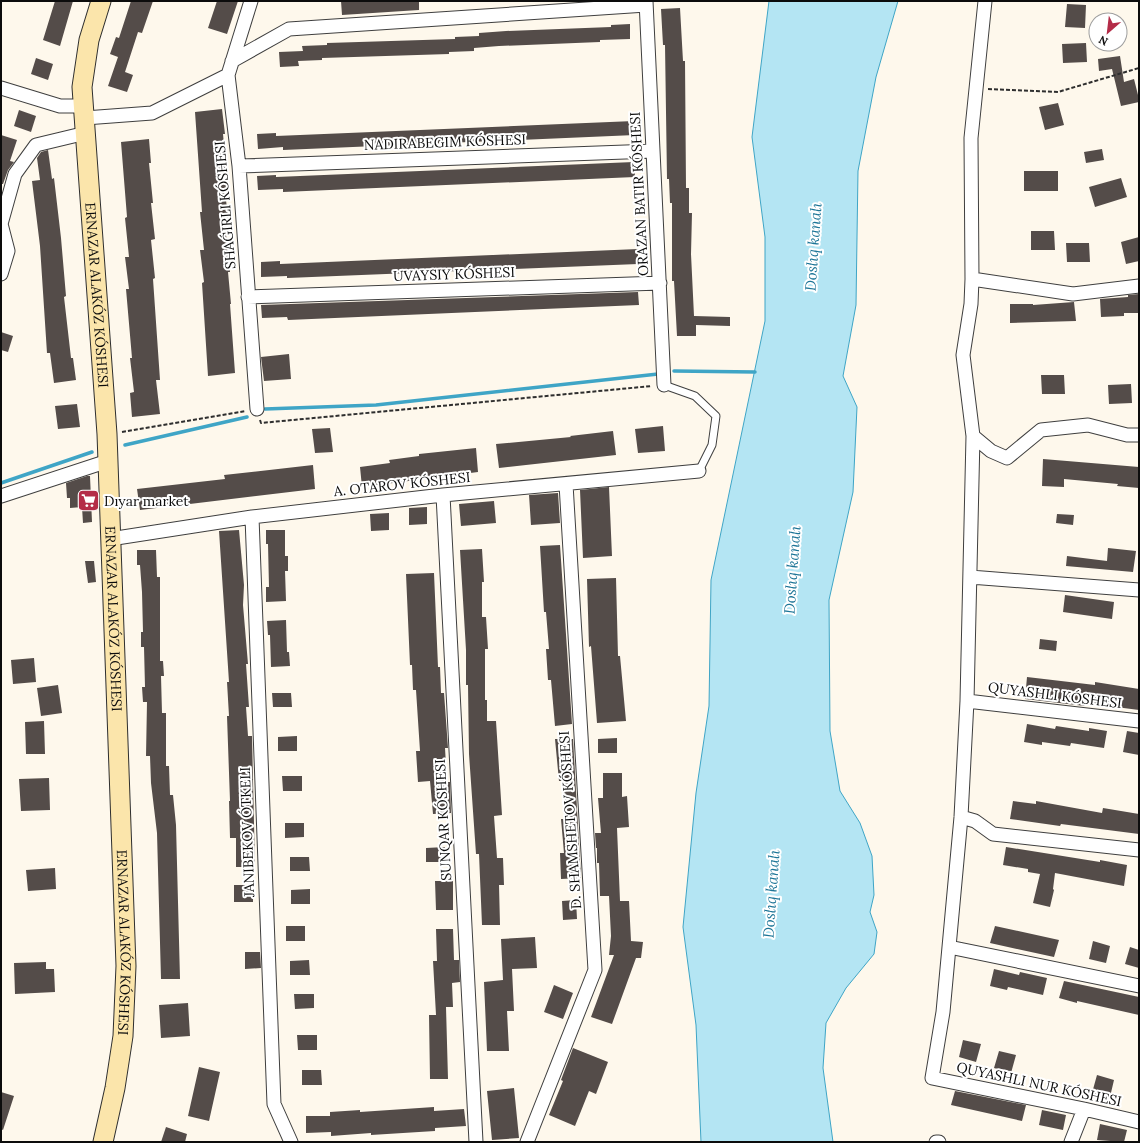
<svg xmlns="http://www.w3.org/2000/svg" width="1140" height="1143" font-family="Lora,serif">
<rect width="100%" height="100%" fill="#fef8ec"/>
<path fill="#b4e5f3" stroke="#3fa5c6" d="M 769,1 L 898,1 L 876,77 L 858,171 L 856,305 L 843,376 L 857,407 L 853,492 L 829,600 L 830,731 L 840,791 L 860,823 L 872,856 L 874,895 L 870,912 L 877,932 L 874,954 L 846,988 L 826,1023 L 823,1068 L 833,1142 L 701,1142 L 696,1025 L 683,927 L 696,793 L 709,706 L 711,580 L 765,321 L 765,237 L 752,137 Z"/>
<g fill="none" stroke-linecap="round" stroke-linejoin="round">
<path stroke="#3fa5c6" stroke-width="3.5" d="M 674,371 L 755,372
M 265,409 L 376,405 L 658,374
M 125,445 L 247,417
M 1,483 L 92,452"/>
</g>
<path fill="#544c49" d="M 55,1 L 73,1 L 60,46 L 43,40 Z
M 131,1 L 153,1 L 142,33 L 138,32 L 125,72 L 133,75 L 127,92 L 108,86 L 118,57 L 110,54 L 116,37 L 119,38 Z
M 217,1 L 238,1 L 227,34 L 208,28 Z
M 341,1 L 419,1 L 419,10 L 342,15 Z
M 1067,4 L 1086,5 L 1085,28 L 1065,27 Z
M 680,8 L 683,61 L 685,61 L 686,188 L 689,188 L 689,213 L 692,213 L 691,254 L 694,316 L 730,317 L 730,326 L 696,325 L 696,336 L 677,336 L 674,281 L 672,281 L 672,203 L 670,203 L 669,179 L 667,179 L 665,45 L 663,45 L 661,9 Z
M 630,24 L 630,39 L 600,40 L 600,42 L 499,46 L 474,48 L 474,51 L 449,52 L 449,54 L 322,58 L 322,60 L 298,61 L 299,66 L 280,67 L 279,52 L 303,51 L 302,46 L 327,45 L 327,43 L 455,39 L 455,37 L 479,36 L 479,33 L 506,31 L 611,27 L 611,25 Z
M 1086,43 L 1087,62 L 1063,63 L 1062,44 Z
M 1120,56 L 1124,82 L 1134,79 L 1139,99 L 1139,102 L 1121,106 L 1112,69 L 1099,71 L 1098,59 Z
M 36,58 L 53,64 L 48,80 L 31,74 Z
M 1058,103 L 1064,125 L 1045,130 L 1039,107 Z
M 222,109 L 225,134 L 223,134 L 229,199 L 226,200 L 230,234 L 226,234 L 230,272 L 228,272 L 231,304 L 230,304 L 235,373 L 208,376 L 202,283 L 204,282 L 200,250 L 204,250 L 200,212 L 202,212 L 195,112 Z
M 19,110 L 36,116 L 31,132 L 14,126 Z
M 634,121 L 635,135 L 283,150 L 283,147 L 258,149 L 257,134 L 276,133 L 276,136 Z
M 1,135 L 17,140 L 10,161 L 14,162 L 8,170 L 3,184 L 1,184 Z
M 149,139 L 151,163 L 149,163 L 153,203 L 151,203 L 155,239 L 151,240 L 155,278 L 153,279 L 160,380 L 156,380 L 160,414 L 132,417 L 130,393 L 134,392 L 130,358 L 132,358 L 126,289 L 129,289 L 125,257 L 129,257 L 125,218 L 127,217 L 121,142 Z
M 1102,149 L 1104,160 L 1086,163 L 1084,152 Z
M 48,150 L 52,179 L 54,178 L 61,238 L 66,296 L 64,297 L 71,358 L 73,358 L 76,380 L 54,383 L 50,353 L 47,353 L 40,246 L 32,181 L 40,180 L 37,158 L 41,152 Z
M 634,162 L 635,177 L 283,192 L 283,189 L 258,190 L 257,176 L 276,175 L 276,177 Z
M 1024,171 L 1058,171 L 1058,191 L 1024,191 Z
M 1121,178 L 1127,197 L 1095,207 L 1089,187 Z
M 1031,231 L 1054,231 L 1055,250 L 1031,250 Z
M 1139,237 L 1139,261 L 1126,264 L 1121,242 Z
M 1066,243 L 1089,243 L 1090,262 L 1067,262 Z
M 638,249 L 638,264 L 287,278 L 287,276 L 261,277 L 261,262 L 280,261 L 280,264 Z
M 638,292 L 639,305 L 288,320 L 287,317 L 262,318 L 261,305 Z
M 1139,294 L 1139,313 L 1124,313 L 1124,316 L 1101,317 L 1100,299 L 1128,297 L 1128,295 Z
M 1074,302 L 1076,321 L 1010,323 L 1010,304 L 1033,304 L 1033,305 Z
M 1,332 L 13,336 L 8,352 L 1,350 Z
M 289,354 L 291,379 L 264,381 L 261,357 Z
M 1041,375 L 1064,375 L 1065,394 L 1042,394 Z
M 1131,384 L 1132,403 L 1109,404 L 1108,385 Z
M 77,404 L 80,427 L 58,429 L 55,406 Z
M 663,426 L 665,451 L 638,453 L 635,429 Z
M 330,428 L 333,452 L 315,453 L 312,429 Z
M 613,431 L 616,455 L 499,468 L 496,444 L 571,437 L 570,436 Z
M 476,448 L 478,472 L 362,487 L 360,467 L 390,463 L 389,460 L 419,456 L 419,454 Z
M 1043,459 L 1139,467 L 1139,488 L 1117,486 L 1118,484 L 1064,479 L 1064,487 L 1042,486 Z
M 313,465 L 315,489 L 140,510 L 137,489 L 225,479 L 224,475 Z
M 87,476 L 90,476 L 92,522 L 83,523 L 82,507 L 70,508 L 70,498 L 67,498 L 66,483 Z
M 609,487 L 612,556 L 583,558 L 580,490 Z
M 558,493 L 560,523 L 531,525 L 529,495 Z
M 494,501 L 496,523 L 461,526 L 459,504 Z
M 427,507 L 427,524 L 409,525 L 409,508 Z
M 389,513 L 389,530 L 371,531 L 370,514 Z
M 1057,514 L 1074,515 L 1073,525 L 1056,523 Z
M 239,530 L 244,585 L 243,605 L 248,664 L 246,664 L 249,707 L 246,707 L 248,736 L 252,736 L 255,867 L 236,867 L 236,838 L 230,838 L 229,801 L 230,801 L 227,716 L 229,716 L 227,682 L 229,682 L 219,531 Z
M 266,530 L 285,530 L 285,556 L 288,556 L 288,571 L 285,571 L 286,601 L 266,602 L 266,587 L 269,587 L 268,544 L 266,544 Z
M 560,545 L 572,724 L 555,726 L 551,680 L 548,680 L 546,649 L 549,649 L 546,612 L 544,612 L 540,546 Z
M 1108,548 L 1136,551 L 1133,572 L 1066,566 L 1067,556 L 1107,561 Z
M 482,549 L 484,582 L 482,582 L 482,617 L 486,617 L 488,649 L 485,649 L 485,700 L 487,700 L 487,721 L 496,721 L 502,815 L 494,816 L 497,858 L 503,858 L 504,885 L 499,885 L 500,925 L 482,925 L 479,854 L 476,854 L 469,754 L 468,685 L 466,685 L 466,650 L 460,550 Z
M 137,550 L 156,550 L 157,577 L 160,577 L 160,661 L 163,661 L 164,676 L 161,676 L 162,713 L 166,713 L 166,766 L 169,766 L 170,795 L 173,795 L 176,825 L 180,979 L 161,979 L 157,833 L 151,783 L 150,756 L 146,756 L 147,702 L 143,702 L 142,687 L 145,687 L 144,647 L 141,647 L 141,632 L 143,632 L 142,592 L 140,565 L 137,565 Z
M 85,561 L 94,561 L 96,582 L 88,583 Z
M 434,573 L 438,667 L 440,667 L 441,693 L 444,693 L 448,748 L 445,748 L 447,782 L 450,782 L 451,813 L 433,814 L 430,781 L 418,782 L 416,751 L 420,751 L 416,690 L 413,690 L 412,665 L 410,665 L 406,574 Z
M 616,578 L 618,656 L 620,656 L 626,721 L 597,723 L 591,646 L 589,647 L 587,579 Z
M 1065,595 L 1114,602 L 1112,619 L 1063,612 Z
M 286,620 L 287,652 L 289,652 L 290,666 L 271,667 L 270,635 L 268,635 L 267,621 Z
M 1040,639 L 1057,641 L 1056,651 L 1039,649 Z
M 34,658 L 36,682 L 13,684 L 11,660 Z
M 1027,677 L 1095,685 L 1095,682 L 1139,689 L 1139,710 L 1085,703 L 1085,706 L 1025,699 Z
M 58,685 L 62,713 L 41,716 L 37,688 Z
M 272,693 L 291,693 L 292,707 L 273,707 Z
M 44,721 L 45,754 L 26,754 L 25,722 Z
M 1027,724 L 1055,729 L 1056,726 L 1089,731 L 1089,728 L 1107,731 L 1104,748 L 1071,743 L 1070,746 L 1042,742 L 1042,745 L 1024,742 Z
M 1127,731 L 1139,733 L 1139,755 L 1123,752 Z
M 297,736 L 297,751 L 278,751 L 278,737 Z
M 617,738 L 617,753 L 598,753 L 598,739 Z
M 555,739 L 573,739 L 581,878 L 561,879 L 560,853 L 564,853 L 561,819 L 565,819 L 563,781 L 559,781 Z
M 603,773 L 622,773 L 622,797 L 627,796 L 629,827 L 617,828 L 620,901 L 629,901 L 631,941 L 643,942 L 641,958 L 636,958 L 612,1024 L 591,1017 L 614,955 L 609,955 L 611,936 L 609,896 L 600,896 L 599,863 L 597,863 L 597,848 L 596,848 L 595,833 L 601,833 L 598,798 L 603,798 Z
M 282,776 L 302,776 L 302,791 L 283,791 Z
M 49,778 L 50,810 L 21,811 L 19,779 Z
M 1013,801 L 1036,804 L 1036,801 L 1102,813 L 1103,808 L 1139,814 L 1139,834 L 1061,824 L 1060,826 L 1010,819 Z
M 285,823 L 304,823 L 304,837 L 285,838 Z
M 445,847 L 446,862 L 426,862 L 426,848 Z
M 1006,847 L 1100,862 L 1100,860 L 1127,865 L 1124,886 L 1055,873 L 1053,889 L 1054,890 L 1050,907 L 1033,903 L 1040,874 L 1028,872 L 1028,869 L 1003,865 Z
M 290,857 L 309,857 L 310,871 L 290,871 Z
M 55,868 L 56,889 L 28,891 L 26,870 Z
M 435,881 L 453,881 L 453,910 L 436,910 Z
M 234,885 L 253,885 L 253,902 L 234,902 Z
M 310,889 L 310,904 L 291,904 L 291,890 Z
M 576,900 L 577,919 L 563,920 L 562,901 Z
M 286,926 L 305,926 L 305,941 L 286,941 Z
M 995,926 L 1059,940 L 1054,957 L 990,943 Z
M 436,929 L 453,929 L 454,960 L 459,960 L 460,982 L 452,983 L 453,1007 L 446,1007 L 448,1079 L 430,1079 L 429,1015 L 436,1015 L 433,961 L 437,961 Z
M 535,937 L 537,968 L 512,969 L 514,1011 L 507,1011 L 509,1051 L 487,1051 L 484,982 L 503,980 L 501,939 Z
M 1093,941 L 1110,946 L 1106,963 L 1089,959 Z
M 1130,947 L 1139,950 L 1139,968 L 1125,964 Z
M 245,952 L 260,952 L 261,968 L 245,969 Z
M 309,960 L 310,975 L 290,975 L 290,961 Z
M 46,962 L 46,969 L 54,969 L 55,992 L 15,994 L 14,963 Z
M 994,969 L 1019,975 L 1020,972 L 1047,978 L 1043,995 L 1008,987 L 1007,990 L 990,986 Z
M 1064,981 L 1139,997 L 1139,1015 L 1077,1001 L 1077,1003 L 1059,998 Z
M 554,985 L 573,993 L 563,1019 L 544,1012 Z
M 294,994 L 314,994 L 314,1008 L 295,1009 Z
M 188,1003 L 190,1036 L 161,1038 L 159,1005 Z
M 297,1035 L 317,1035 L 317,1050 L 298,1050 Z
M 963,1040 L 981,1044 L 976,1062 L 959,1057 Z
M 573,1048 L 608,1062 L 596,1094 L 589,1091 L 575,1126 L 549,1115 L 563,1081 L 561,1080 Z
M 999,1051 L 1016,1055 L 1011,1073 L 994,1068 Z
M 199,1067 L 220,1072 L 209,1121 L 188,1116 Z
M 302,1070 L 321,1070 L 322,1085 L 302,1085 Z
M 1097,1075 L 1114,1080 L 1110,1097 L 1092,1093 Z
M 514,1088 L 519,1138 L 492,1140 L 487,1091 Z
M 955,1091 L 1026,1105 L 1022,1121 L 951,1105 Z
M 1,1092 L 14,1096 L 3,1130 L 1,1129 Z
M 434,1107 L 434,1111 L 464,1109 L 466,1126 L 435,1128 L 435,1131 L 371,1135 L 371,1133 L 331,1136 L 331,1132 L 306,1133 L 306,1116 L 330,1116 L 330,1112 L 360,1110 L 360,1112 Z
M 1042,1110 L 1066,1115 L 1063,1130 L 1039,1125 Z
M 1100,1124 L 1127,1130 L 1124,1142 L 1097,1140 Z
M 166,1127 L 187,1134 L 185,1142 L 161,1142 Z"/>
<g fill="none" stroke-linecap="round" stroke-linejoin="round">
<defs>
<path id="service" d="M 664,385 L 695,396 L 716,416 L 712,445 L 699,471"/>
<path id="minor" d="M 251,1 L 228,75 L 239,166 L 257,409
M 646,1 L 664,385
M 985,1 L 971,138 L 972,279 L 971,304 L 963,355 L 973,436 L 967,701 L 961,817 L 943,1012 L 932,1078 L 1084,1109 L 1139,1122
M 232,61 L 289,29 L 646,5
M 1,88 L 60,106 L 84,106
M 85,118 L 152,113 L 228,75
M 239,166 L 653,151
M 1,224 L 15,174 L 36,145 L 86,133
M 1,224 L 8,251 L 1,274
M 972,279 L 1073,294 L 1139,286
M 248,297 L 660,283
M 973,436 L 991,451 L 1007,458 L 1041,430 L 1088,425 L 1127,435 L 1139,435
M 443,495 L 476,1142
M 1,496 L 108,461
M 252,517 L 274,1104 L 291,1142
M 110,539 L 252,517 L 443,495 L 699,471
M 970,577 L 1139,590
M 967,701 L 1139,721
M 961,817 L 975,821 L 993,834 L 1139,850
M 949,947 L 1139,986
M 527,1142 L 595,970 L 566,484
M 936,1142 L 939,1142
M 1071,1142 L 1084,1109"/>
<g id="secondary">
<path id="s1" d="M 101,1 L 89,40 L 82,87 L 107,434 L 126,966 L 123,1036 L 115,1088 L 103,1142"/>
</g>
</defs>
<use href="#service" stroke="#3f3f3f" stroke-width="9"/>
<use href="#minor" stroke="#3f3f3f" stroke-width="15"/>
<use href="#secondary" stroke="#2e2e2e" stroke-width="21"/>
<path stroke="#2e2e2e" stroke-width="2" stroke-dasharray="4 2" stroke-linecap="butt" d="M 988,89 L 1058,92 L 1139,68
M 260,420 L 261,423 L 652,386
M 122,432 L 246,411"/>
<use href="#service" stroke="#fff" stroke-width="7"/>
<use href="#minor" stroke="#fff" stroke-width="13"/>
<use href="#secondary" stroke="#fbe5ab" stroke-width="19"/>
</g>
<defs>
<symbol id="supermarket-square" viewBox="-11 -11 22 22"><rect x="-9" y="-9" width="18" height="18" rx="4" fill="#b42c48" stroke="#fff"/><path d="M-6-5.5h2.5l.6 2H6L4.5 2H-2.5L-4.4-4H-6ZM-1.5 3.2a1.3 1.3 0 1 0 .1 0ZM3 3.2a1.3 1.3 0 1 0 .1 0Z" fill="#fff"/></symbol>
</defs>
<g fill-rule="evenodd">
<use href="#supermarket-square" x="76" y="488" width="25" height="25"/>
</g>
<g text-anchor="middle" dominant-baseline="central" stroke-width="4" stroke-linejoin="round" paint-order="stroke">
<g font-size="14" fill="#0c0c0c" stroke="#fff">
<text transform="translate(445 142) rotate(-2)">NADIRABEGIM KÓSHESI</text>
<text transform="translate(639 194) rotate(-93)">ORAZAN BATIR KÓSHESI</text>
<text transform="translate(225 205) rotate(-95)">SHAǴIRLI KÓSHESI</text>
<text transform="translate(454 274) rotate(-2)">UVAYSIY KÓSHESI</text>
<text stroke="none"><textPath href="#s1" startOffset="297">ERNAZAR ALAKÓZ KÓSHESI</textPath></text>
<text transform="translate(402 484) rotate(-6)">A. OTAROV KÓSHESI</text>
<text stroke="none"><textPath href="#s1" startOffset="621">ERNAZAR ALAKÓZ KÓSHESI</textPath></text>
<text transform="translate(1055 695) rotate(7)">QUYASHLI KÓSHESI</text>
<text transform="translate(443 820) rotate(-93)">SUNQAR KÓSHESI</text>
<text transform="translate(570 820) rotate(-94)">D. SHAMSHETOV KÓSHESI</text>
<text transform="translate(247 832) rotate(-92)">JANIBEKOV ÓTKELI</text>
<text stroke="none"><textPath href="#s1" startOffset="945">ERNAZAR ALAKÓZ KÓSHESI</textPath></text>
<text transform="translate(1039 1084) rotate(12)">QUYASHLI NUR KÓSHESI</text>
</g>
<g font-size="14" fill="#0c0c0c" stroke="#fff" text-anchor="start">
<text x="104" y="501">Dıyar market</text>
</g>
<g font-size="15" font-style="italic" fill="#1d7597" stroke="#fff">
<text transform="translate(813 247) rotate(-86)">Doslıq kanalı</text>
<text transform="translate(792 570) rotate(-86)">Doslıq kanalı</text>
<text transform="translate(771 894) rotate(-86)">Doslıq kanalı</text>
</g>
</g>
<rect width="1140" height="1143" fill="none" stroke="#0c0c0c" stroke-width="4"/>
<g transform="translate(1108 32) rotate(208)"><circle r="19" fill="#ffffff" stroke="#9e9e9e"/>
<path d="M0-3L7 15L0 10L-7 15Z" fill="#b42c48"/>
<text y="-6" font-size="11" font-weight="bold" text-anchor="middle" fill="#0c0c0c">N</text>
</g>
</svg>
